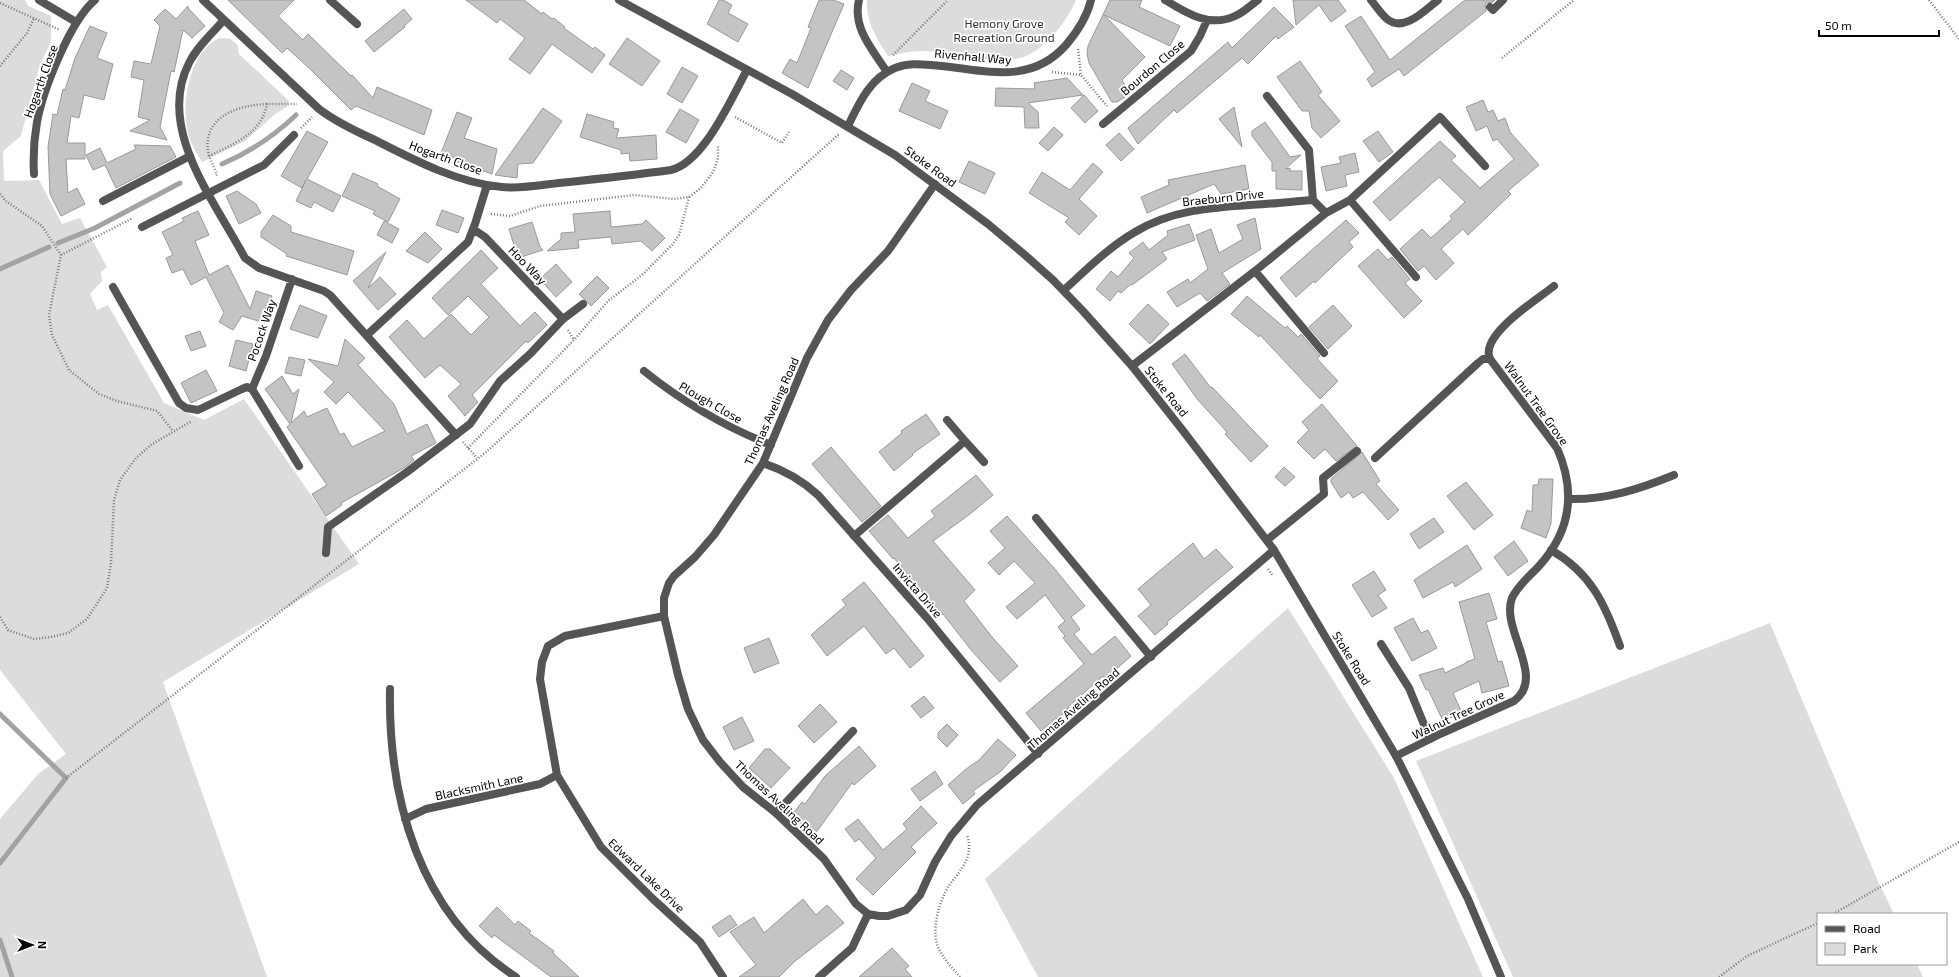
<svg xmlns="http://www.w3.org/2000/svg" width="1959" height="977" font-family="'Exo 2',sans-serif">
<rect width="100%" height="100%" fill="#fff"/>
<path fill="#dcdcdc" d="M 0,0 L 25,0 L 28,6 L 51,16 L 51,42 L 40,64 L 21,136 L 3,151 L 4,181 L 39,180 L 62,224 L 80,218 L 107,267 L 101,272 L 102,281 L 90,294 L 97,310 L 108,305 L 164,403 L 204,420 L 244,399 L 359,564 L 163,682 L 267,977 L 0,977 L 0,819 L 38,774 L 66,754 L 0,670 Z
M 867,0 L 1076,0 C 1067,22 1041,56 1015,59 C 984,63 952,51 921,51 C 910,51 899,54 888,56 C 876,38 866,22 867,0 Z
M 220,38 L 231,39 L 238,46 L 239,54 L 289,101 L 287,107 L 275,114 L 245,141 L 202,162 C 197,154 192,146 189,137 C 180,108 188,51 220,38 Z
M 1288,608 L 1394,778 L 1483,977 L 1038,977 L 985,879 Z
M 1770,623 L 1877,879 L 1894,914 L 1818,914 L 1818,964 L 1917,964 L 1923,977 L 1513,977 L 1416,761 Z"/>
<g fill="none" stroke-linecap="round" stroke-linejoin="round">
<path stroke="#a3a3a3" stroke-width="5" d="M 222,164 C 250,152 274,136 296,115
M 58,243 L 95,228 L 180,183
M 0,269 L 49,247
M 0,714 L 66,778 L 0,863
M 0,940 L 12,977"/>
</g>
<path fill="#c4c4c4" stroke="#999" d="M 228,0 L 294,0 L 278,16 L 303,40 L 308,34 L 351,76 L 352,75 L 373,98 L 377,87 L 432,110 L 424,135 L 356,106 L 351,110 L 310,69 L 287,48 L 282,53 Z
M 466,0 L 524,0 L 542,14 L 543,12 L 552,19 L 554,18 L 565,27 L 564,28 L 593,49 L 595,47 L 605,55 L 592,73 L 552,44 L 530,74 L 509,59 L 525,38 L 500,19 L 497,23 Z
M 719,0 L 723,0 L 732,5 L 728,13 L 748,24 L 738,42 L 707,24 Z
M 819,0 L 833,0 L 844,4 L 808,88 L 782,73 L 790,59 L 797,63 L 811,28 L 808,27 Z
M 1110,0 L 1142,0 L 1139,7 L 1180,26 L 1170,46 L 1104,15 L 1145,57 L 1122,80 L 1130,94 L 1117,102 L 1112,102 L 1089,63 L 1087,54 L 1088,46 Z
M 1293,0 L 1338,0 L 1346,11 L 1331,22 L 1319,5 L 1296,25 Z
M 1465,0 L 1495,0 L 1493,2 L 1486,3 L 1485,6 L 1486,11 L 1404,76 L 1399,69 L 1372,87 L 1367,79 L 1375,72 L 1345,26 L 1361,16 L 1390,60 Z
M 188,6 L 188,8 L 205,26 L 192,38 L 183,30 L 174,72 L 171,71 L 160,127 L 167,140 L 130,131 L 150,120 L 138,117 L 144,80 L 131,77 L 134,61 L 151,64 L 160,26 L 154,20 L 165,9 L 176,19 Z
M 1274,7 L 1294,27 L 1278,39 L 1276,36 L 1248,64 L 1242,58 L 1177,113 L 1174,110 L 1138,144 L 1128,128 L 1228,42 L 1232,48 Z
M 404,9 L 412,19 L 404,26 L 405,27 L 374,52 L 365,41 Z
M 90,26 L 107,33 L 97,58 L 113,64 L 104,100 L 84,95 L 79,118 L 71,116 L 67,143 L 85,143 L 85,159 L 66,159 L 68,193 L 77,188 L 85,204 L 61,216 L 50,194 L 48,147 L 53,114 L 57,115 L 63,89 L 65,90 L 75,58 Z
M 627,38 L 660,61 L 642,86 L 609,64 Z
M 1300,61 L 1322,92 L 1318,95 L 1340,121 L 1321,138 L 1312,128 L 1309,111 L 1302,111 L 1277,77 Z
M 682,67 L 698,76 L 682,103 L 667,94 Z
M 841,70 L 854,78 L 847,90 L 833,81 Z
M 1067,78 L 1083,95 L 1028,103 L 1038,112 L 1039,128 L 1025,128 L 1024,107 L 995,106 L 996,88 L 1035,89 L 1034,83 Z
M 912,83 L 930,91 L 925,101 L 948,111 L 940,129 L 899,111 Z
M 1084,95 L 1098,111 L 1085,123 L 1071,108 Z
M 1483,100 L 1488,112 L 1493,110 L 1498,121 L 1505,118 L 1510,132 L 1539,165 L 1508,191 L 1511,194 L 1468,235 L 1463,229 L 1441,249 L 1454,263 L 1436,280 L 1424,266 L 1418,271 L 1400,249 L 1422,229 L 1431,238 L 1452,219 L 1450,216 L 1465,202 L 1439,177 L 1390,221 L 1373,202 L 1440,141 L 1456,156 L 1451,160 L 1480,188 L 1514,159 L 1497,139 L 1493,141 L 1487,126 L 1476,131 L 1466,107 Z
M 1234,107 L 1242,147 L 1219,119 Z
M 543,108 L 562,121 L 533,163 L 518,164 L 517,178 L 495,175 Z
M 680,109 L 699,120 L 686,143 L 666,132 Z
M 457,112 L 472,118 L 464,138 L 497,149 L 492,174 L 455,161 L 456,158 L 441,153 Z
M 587,114 L 614,122 L 613,128 L 619,129 L 616,138 L 656,135 L 657,159 L 630,161 L 629,153 L 621,154 L 621,150 L 580,137 Z
M 1265,122 L 1290,157 L 1301,155 L 1285,169 L 1290,168 L 1290,171 L 1302,171 L 1302,190 L 1276,189 L 1276,171 L 1272,171 L 1272,162 L 1252,136 L 1252,131 Z
M 1054,127 L 1063,135 L 1048,151 L 1039,143 Z
M 307,131 L 328,142 L 307,179 L 341,196 L 333,212 L 314,202 L 311,208 L 296,201 L 306,180 L 302,188 L 281,176 Z
M 1378,131 L 1393,152 L 1379,162 L 1363,141 Z
M 1119,133 L 1134,149 L 1121,161 L 1106,145 Z
M 134,145 L 170,146 L 176,157 L 116,188 L 105,165 L 93,170 L 86,155 L 100,148 L 107,163 L 136,149 Z
M 1355,153 L 1359,172 L 1345,175 L 1347,186 L 1326,191 L 1321,167 L 1341,163 L 1339,157 Z
M 969,161 L 995,173 L 985,194 L 959,182 Z
M 1093,163 L 1103,172 L 1079,199 L 1097,216 L 1079,235 L 1065,222 L 1069,218 L 1029,193 L 1042,172 L 1070,190 Z
M 1245,165 L 1249,189 L 1221,194 L 1214,184 L 1147,213 L 1141,197 L 1169,185 L 1168,180 Z
M 353,173 L 378,184 L 377,186 L 400,199 L 388,222 L 373,214 L 375,211 L 342,196 Z
M 237,191 L 256,204 L 261,213 L 239,224 L 226,196 Z
M 442,210 L 464,218 L 458,233 L 436,225 Z
M 198,211 L 209,235 L 195,241 L 209,275 L 228,265 L 250,309 L 256,291 L 272,296 L 265,323 L 242,316 L 233,330 L 219,322 L 224,313 L 206,277 L 191,285 L 183,269 L 172,273 L 166,258 L 173,255 L 162,232 L 184,221 L 182,218 Z
M 610,211 L 611,227 L 642,224 L 646,220 L 665,238 L 652,251 L 641,241 L 612,244 L 611,237 L 578,240 L 579,248 L 547,251 L 561,239 L 561,233 L 575,232 L 573,214 Z
M 273,215 L 291,226 L 291,232 L 354,251 L 347,275 L 286,256 L 287,254 L 261,237 L 261,232 Z
M 1255,218 L 1261,249 L 1222,273 L 1230,284 L 1207,301 L 1200,293 L 1177,307 L 1167,292 L 1188,279 L 1190,283 L 1208,269 L 1196,235 L 1211,229 L 1219,253 L 1243,239 L 1237,225 Z
M 1346,220 L 1359,233 L 1349,242 L 1353,247 L 1315,283 L 1314,281 L 1296,297 L 1280,278 Z
M 384,221 L 399,229 L 392,243 L 377,235 Z
M 532,222 L 540,247 L 543,250 L 518,258 L 509,229 Z
M 1189,224 L 1195,240 L 1162,252 L 1167,259 L 1132,285 L 1131,284 L 1121,293 L 1118,291 L 1110,301 L 1096,289 L 1111,271 L 1118,277 L 1134,258 L 1129,253 L 1143,242 L 1149,250 L 1168,235 L 1167,231 Z
M 425,232 L 442,249 L 428,263 L 406,251 Z
M 1378,249 L 1388,260 L 1392,257 L 1410,279 L 1405,283 L 1422,301 L 1404,318 L 1358,266 Z
M 481,250 L 498,268 L 481,284 L 520,326 L 535,312 L 547,325 L 528,343 L 526,341 L 472,395 L 478,402 L 465,416 L 448,396 L 461,384 L 440,365 L 425,378 L 389,337 L 407,320 L 424,339 L 451,314 L 471,335 L 489,317 L 468,296 L 448,315 L 432,298 Z
M 386,252 L 368,288 L 380,277 L 396,294 L 378,310 L 353,281 Z
M 556,264 L 572,282 L 556,297 L 540,279 Z
M 597,276 L 609,288 L 591,306 L 579,294 Z
M 1247,296 L 1285,328 L 1287,326 L 1298,337 L 1301,334 L 1320,356 L 1317,358 L 1319,361 L 1338,381 L 1320,399 L 1260,335 L 1259,337 L 1231,314 Z
M 1148,304 L 1169,324 L 1150,344 L 1129,324 Z
M 300,305 L 327,316 L 318,338 L 290,329 Z
M 1333,305 L 1352,326 L 1328,349 L 1309,327 Z
M 200,331 L 206,346 L 191,351 L 185,336 Z
M 345,339 L 365,358 L 358,365 L 394,404 L 407,434 L 427,424 L 436,443 L 411,456 L 414,460 L 404,468 L 341,503 L 342,505 L 326,516 L 312,494 L 327,485 L 287,427 L 290,424 L 265,389 L 282,376 L 293,394 L 299,389 L 291,423 L 304,411 L 307,417 L 327,408 L 340,435 L 344,433 L 352,447 L 385,431 L 348,392 L 336,404 L 324,392 L 334,382 L 308,359 L 338,366 Z
M 236,340 L 253,344 L 246,371 L 229,366 Z
M 1185,354 L 1211,388 L 1212,387 L 1268,446 L 1251,462 L 1225,434 L 1227,432 L 1198,400 L 1172,364 Z
M 289,357 L 305,360 L 301,376 L 285,373 Z
M 206,370 L 217,391 L 191,403 L 181,383 Z
M 1322,404 L 1357,446 L 1336,461 L 1325,449 L 1314,459 L 1297,442 L 1309,430 L 1302,422 Z
M 926,414 L 940,434 L 912,454 L 913,455 L 894,471 L 879,452 L 902,433 L 901,431 Z
M 831,447 L 881,506 L 862,522 L 812,464 Z
M 1362,452 L 1380,481 L 1376,484 L 1399,510 L 1388,520 L 1363,492 L 1353,498 L 1349,492 L 1341,498 L 1331,482 L 1331,479 Z
M 1284,467 L 1295,477 L 1285,486 L 1275,477 Z
M 976,475 L 993,495 L 970,514 L 933,541 L 975,590 L 964,601 L 992,637 L 1018,666 L 1000,682 L 972,651 L 943,614 L 941,615 L 894,558 L 893,559 L 869,531 L 888,515 L 908,538 L 935,516 L 931,511 Z
M 1539,479 L 1553,479 L 1551,523 L 1546,538 L 1521,528 L 1527,510 L 1532,512 L 1533,485 L 1538,485 Z
M 1466,482 L 1493,515 L 1474,530 L 1447,496 Z
M 1007,516 L 1054,568 L 1085,606 L 1071,617 L 1080,629 L 1074,634 L 1092,655 L 1115,636 L 1131,656 L 1105,679 L 1103,676 L 1068,707 L 1069,708 L 1057,719 L 1056,718 L 1041,731 L 1026,713 L 1084,664 L 1063,638 L 1065,636 L 1058,627 L 1065,621 L 1045,595 L 1017,619 L 1006,607 L 1035,583 L 1014,561 L 999,575 L 988,563 L 1005,548 L 990,531 Z
M 1434,518 L 1444,532 L 1419,549 L 1410,534 Z
M 1514,541 L 1528,561 L 1508,576 L 1494,557 Z
M 1193,543 L 1204,559 L 1216,549 L 1233,567 L 1167,622 L 1168,624 L 1155,635 L 1138,616 L 1151,605 L 1138,589 Z
M 1467,545 L 1482,569 L 1455,587 L 1453,582 L 1423,598 L 1414,580 Z
M 1374,571 L 1386,590 L 1378,595 L 1387,608 L 1372,617 L 1352,585 Z
M 864,582 L 924,656 L 910,668 L 894,648 L 886,654 L 864,626 L 827,656 L 811,635 L 846,605 L 842,600 Z
M 1489,593 L 1497,619 L 1486,622 L 1498,662 L 1502,661 L 1509,686 L 1482,693 L 1479,681 L 1453,693 L 1462,713 L 1443,721 L 1428,689 L 1426,690 L 1419,675 L 1443,668 L 1445,673 L 1466,663 L 1466,662 L 1475,659 L 1459,602 Z
M 1413,618 L 1421,633 L 1428,630 L 1437,648 L 1412,661 L 1394,628 Z
M 769,638 L 779,663 L 754,673 L 744,648 Z
M 924,696 L 934,708 L 921,718 L 911,706 Z
M 820,704 L 837,722 L 814,743 L 798,726 Z
M 742,717 L 754,741 L 734,750 L 723,727 Z
M 947,724 L 958,735 L 947,747 L 938,738 L 938,733 Z
M 998,739 L 1016,755 L 1000,772 L 973,791 L 975,794 L 963,804 L 948,785 L 966,769 L 979,760 Z
M 859,746 L 876,766 L 854,785 L 852,783 L 815,834 L 791,816 L 802,802 L 805,804 L 825,776 Z
M 765,749 L 770,749 L 790,768 L 771,788 L 749,768 Z
M 935,771 L 943,784 L 920,801 L 911,789 Z
M 921,806 L 937,823 L 911,847 L 916,852 L 873,895 L 856,879 L 876,858 L 859,839 L 855,842 L 845,829 L 858,819 L 883,850 L 907,829 L 903,824 Z
M 803,899 L 816,915 L 827,905 L 844,923 L 794,962 L 779,977 L 739,977 L 756,965 L 730,932 L 754,917 L 764,933 Z
M 497,907 L 515,925 L 518,921 L 531,931 L 529,933 L 554,951 L 553,953 L 579,977 L 551,977 L 494,935 L 492,938 L 479,926 Z
M 730,915 L 737,925 L 719,937 L 712,927 Z
M 892,948 L 909,966 L 905,969 L 912,977 L 859,977 Z"/>
<g fill="none" stroke-linecap="round" stroke-linejoin="round">
<path stroke="#777" stroke-width="2.5" stroke-dasharray="1 2" stroke-linecap="butt" d="M 1929,0 L 1959,39
M 0,3 L 60,30
M 1078,49 L 1081,75 L 1107,106
M 893,55 L 948,0
M 1502,58 L 1574,0
M 0,66 L 27,33 L 34,18
M 1052,72 L 1081,75
M 735,117 L 782,143 L 789,132
M 301,128 L 312,117
M 209,156 C 200,118 236,105 267,104
M 216,175 L 217,174 L 209,156 C 234,144 262,133 267,104 L 297,104
M 0,194 L 6,201 L 42,226 L 61,255 L 49,315 L 52,335 L 69,370 L 99,394 L 117,401 L 157,411 L 173,431
M 491,214 L 510,216 L 540,206 L 634,195 L 674,199 L 689,197 L 701,188 L 713,172 L 718,158 L 718,146
M 61,255 L 133,218
M 568,330 L 574,340
M 463,442 L 477,458
M 468,448 L 574,340 L 608,301 L 642,275 L 672,245 L 679,235 L 689,197
M 1268,569 L 1272,575
M 0,617 L 8,630 L 34,639 L 51,637 L 68,633 L 87,619 L 107,588 L 111,563 L 114,500 L 120,480 L 136,458 L 152,444 L 192,421
M 66,778 L 485,453 L 839,134
M 1833,914 L 1959,842
M 960,977 C 952,968 943,958 938,947 C 931,929 939,903 948,887 C 959,871 975,858 967,835
M 1719,977 L 1747,956 L 1818,923"/>
<path stroke="#555" stroke-width="8" d="M 330,0 L 357,24
M 1490,7 L 1493,10 L 1503,0
M 103,201 L 190,156
M 142,227 L 264,165 L 294,135
M 113,287 L 179,403 L 186,408 L 198,410 L 242,389 L 247,387 L 252,389 L 299,466
M 1490,359 C 1479,335 1538,299 1554,286
M 947,420 L 965,441
M 1569,499 C 1606,500 1640,489 1674,475
M 1036,518 L 1151,657
M 854,536 L 965,441 L 984,462
M 1267,540 L 1324,494 L 1323,478 L 1357,451
M 1551,550 C 1591,573 1605,604 1620,646
M 326,553 L 328,527 L 407,472 L 470,424 L 500,381 L 530,354 L 563,319 L 583,304
M 1381,644 L 1409,688 L 1430,739
M 390,689 C 388,798 419,915 516,977
M 776,813 L 853,731"/>
<path stroke="#555" stroke-width="8" d="M 39,0 L 76,22
M 203,0 L 319,109 C 336,122 355,131 375,140 C 414,160 458,183 502,187 C 521,189 541,185 559,183 C 597,179 634,175 671,170 C 704,162 731,99 747,70
M 859,0 C 852,28 873,50 887,72
M 1165,0 C 1186,13 1210,28 1235,16 C 1243,13 1251,5 1258,0
M 1371,0 C 1376,6 1381,14 1387,19 C 1404,33 1425,10 1438,0
M 224,20 C 212,33 197,47 189,63 C 157,126 210,195 240,249 L 245,258 L 259,268 L 324,291 L 330,295 L 456,435
M 1267,96 L 1309,150 L 1313,200
M 1103,124 L 1191,51 L 1200,36 L 1207,20
M 848,126 C 859,103 870,78 895,68 C 907,63 919,64 931,65 C 979,68 1028,88 1066,45 C 1077,32 1087,17 1091,0
M 34,174 C 33,157 34,139 37,122 C 43,90 70,21 95,0
M 935,184 L 888,251 L 851,290 L 828,320 L 807,358 L 763,463 L 714,535 L 695,557 L 674,576 L 669,583 L 664,598 L 664,616 L 678,675 L 688,709 L 703,740 L 720,762 L 743,787 L 776,813 L 824,859 L 856,904 L 868,914 L 879,916 L 888,916 L 906,910 L 920,895 L 935,862 L 951,836 L 977,805 L 1274,550
M 1350,200 L 1416,277
M 473,229 L 485,237 L 563,319
M 1064,290 C 1086,270 1109,247 1135,232 C 1174,208 1220,207 1264,204 C 1281,203 1297,201 1313,200 L 1326,213
M 367,335 L 468,242 L 475,224 L 487,185
M 1324,353 L 1255,271 L 1326,213 L 1350,200 L 1440,117 L 1485,166
M 1132,366 L 1255,271
M 644,371 C 684,403 723,426 771,445
M 252,389 L 266,356 L 292,279
M 1375,458 L 1478,363 L 1483,359 L 1490,359 L 1557,448 C 1576,491 1571,531 1539,566 C 1530,576 1518,585 1512,598 C 1500,629 1547,677 1514,701 L 1440,734 L 1396,756
M 763,463 C 784,470 802,480 818,495 L 927,618 L 1038,754
M 664,616 L 565,636 L 548,646 L 542,662 L 540,679 L 557,775 L 601,847 L 653,899 L 700,942 L 723,977
M 405,819 L 426,809 L 540,784 L 557,775
M 819,977 L 852,948 L 868,914"/>
<path stroke="#555" stroke-width="8" d="M 619,0 L 792,94 L 895,155 L 988,224 L 1025,255 L 1053,280 L 1082,310 L 1132,366 L 1184,432 L 1274,550 L 1396,756 L 1468,899 L 1501,977"/>
</g>
<g text-anchor="middle" dominant-baseline="central" stroke-width="3.5" stroke-linejoin="round" paint-order="stroke">
<g font-size="12" fill="#333" stroke="#fff">
<text x="1004" y="23">Hemony Grove<tspan x="1004" dy="14">Recreation Ground</tspan></text>
</g>
<g font-size="12" fill="#000" stroke="#fff">
<text transform="translate(973 56) rotate(5)">Rivenhall Way</text>
<text transform="translate(1152 67) rotate(-40)">Bourdon Close</text>
<text transform="translate(40 81) rotate(-70)">Hogarth Close</text>
<text transform="translate(446 157) rotate(20)">Hogarth Close</text>
<text transform="translate(931 166) rotate(36)">Stoke Road</text>
<text transform="translate(1223 197) rotate(-6)">Braeburn Drive</text>
<text transform="translate(528 265) rotate(46)">Hoo Way</text>
<text transform="translate(261 330) rotate(-71)">Pocock Way</text>
<text transform="translate(1167 391) rotate(51)">Stoke Road</text>
<text transform="translate(711 402) rotate(30)">Plough Close</text>
<text transform="translate(1537 403) rotate(54)">Walnut Tree Grove</text>
<text transform="translate(771 411) rotate(-66)">Thomas Aveling Road</text>
<text transform="translate(918 590) rotate(49)">Invicta Drive</text>
<text transform="translate(1352 658) rotate(58)">Stoke Road</text>
<text transform="translate(1073 708) rotate(-41)">Thomas Aveling Road</text>
<text transform="translate(1458 714) rotate(-25)">Walnut Tree Grove</text>
<text transform="translate(479 786) rotate(-12)">Blacksmith Lane</text>
<text transform="translate(780 802) rotate(43)">Thomas Aveling Road</text>
<text transform="translate(647 875) rotate(44)">Edward Lake Drive</text>
</g>
</g>
<rect x="1817" y="913" width="130" height="52" fill="#ffffff" stroke="#999999"/>
<rect x="1825" y="926" width="20" height="6" fill="#555555" stroke="#999999"/>
<text x="1853" y="933" font-size="12" fill="#000000">Road</text>
<rect x="1825" y="943" width="20" height="12" fill="#dcdcdc" stroke="#999999"/>
<text x="1853" y="953" font-size="12" fill="#000000">Park</text>
<g transform="translate(32 945) rotate(90)" stroke="#ffffff" stroke-width="3" paint-order="stroke">
<path d="M0-3L7 15L0 10L-7 15Z" fill="#000000"/>
<text y="-6" font-size="11" font-weight="bold" text-anchor="middle" fill="#000000">N</text>
</g>
<path d="M1819 30v6h120v-6" fill="none" stroke="#000000" stroke-width="2"/>
<text x="1825" y="30" font-size="12" fill="#000000" stroke="#ffffff" stroke-width="3" paint-order="stroke">50 m</text>
</svg>
